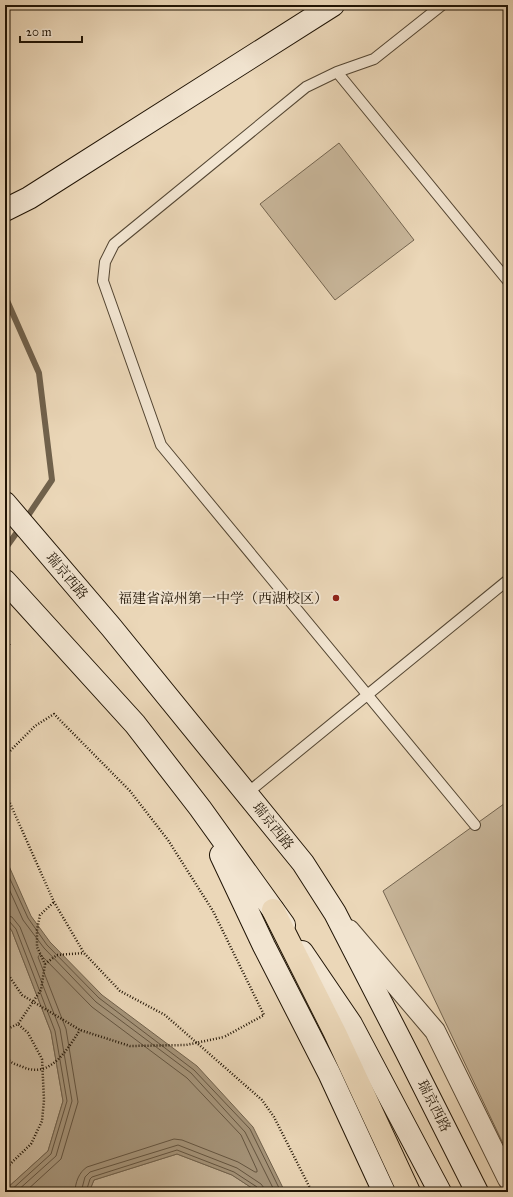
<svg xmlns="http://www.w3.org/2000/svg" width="513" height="1197" font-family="'IM FELL Great Primer','Noto Serif SC',serif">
<rect width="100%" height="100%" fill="#ebd7b8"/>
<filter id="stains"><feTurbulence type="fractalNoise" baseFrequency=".005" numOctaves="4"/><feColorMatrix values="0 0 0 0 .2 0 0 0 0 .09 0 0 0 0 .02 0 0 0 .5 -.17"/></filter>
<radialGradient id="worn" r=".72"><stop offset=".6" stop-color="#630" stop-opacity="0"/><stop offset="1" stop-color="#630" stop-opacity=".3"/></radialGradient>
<path fill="#c8b69a" stroke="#746550" d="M 339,143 L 414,240 L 335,300 L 260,204 Z
M 508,801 L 508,1154 L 383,891 Z
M 5,922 L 12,931 L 51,1032 L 63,1101 L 48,1151 L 5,1190 Z
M 177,1154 L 232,1175 L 258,1192 L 89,1192 L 94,1180 Z"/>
<path fill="#a6957b" stroke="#70614c" d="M 5,857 L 31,916 L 50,942 L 102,995 L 197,1066 L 253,1127 L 285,1192 L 258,1192 L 232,1175 L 177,1154 L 94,1180 L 89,1192 L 5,1192 L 5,1190 L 48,1151 L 63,1101 L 51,1032 L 12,931 L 5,922 Z"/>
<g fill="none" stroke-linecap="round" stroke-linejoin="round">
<path stroke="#635440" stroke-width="1" d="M 5,868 L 28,918 L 47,945 L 99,998 L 194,1070 L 250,1129 L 281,1192
M 5,880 L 23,920 L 44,948 L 96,1002 L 191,1073 L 245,1132 L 275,1192
M 5,915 L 12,917 L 20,927 L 60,1029 L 72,1101 L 56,1156 L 16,1192
M 5,920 L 9,921 L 16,929 L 55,1031 L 67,1101 L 51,1154 L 9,1192
M 25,1192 L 61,1159 L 78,1102 L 66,1029 L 38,957 L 40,954 L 92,1007 L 187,1078 L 241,1135 L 257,1170 L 257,1172 L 255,1172 L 238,1162 L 182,1140 L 174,1139 L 87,1167 C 79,1172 75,1183 75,1192
M 81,1192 L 85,1177 L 90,1172 L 178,1145 L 237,1168 L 261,1184 L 264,1188 L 264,1192
M 86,1192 L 90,1179 L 92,1177 L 177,1150 L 234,1172 L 257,1187 L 259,1192"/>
<path stroke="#70614c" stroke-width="6" d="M 5,296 L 39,373 L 52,480 L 25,520
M 5,549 L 20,528"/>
<defs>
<path id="lane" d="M 442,5 L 374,59 L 337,72 L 306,87 L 114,244 L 105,262 L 103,281 L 161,445 L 475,825
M 337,72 L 508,281
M 246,794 L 508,580"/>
<path id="street" d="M 349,930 L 435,1031 L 508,1179"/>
<path id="secondary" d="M 5,210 L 29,198 L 333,5
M 5,503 L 111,627 L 303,863 L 335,913 L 406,1051 L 477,1192
M 5,581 L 135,724 L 200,808 L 284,925
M 221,855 L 264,946 L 329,1073 L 384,1192
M 302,952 L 351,1024 L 440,1192"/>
<path id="primary" d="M 273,910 L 335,1033 L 409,1192"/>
</defs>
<use href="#lane" stroke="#534532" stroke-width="12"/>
<use href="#street" stroke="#534532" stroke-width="22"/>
<use href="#secondary" stroke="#201405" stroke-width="24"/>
<use href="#primary" stroke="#201405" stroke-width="24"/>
<path stroke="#201405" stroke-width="2.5" stroke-dasharray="1 2" stroke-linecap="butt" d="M 5,652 L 10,644
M 5,758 L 7,754 L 35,726 L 54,714 L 130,791 L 168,840 L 213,911 L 264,1015 L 224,1037
M 5,792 L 54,902 L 84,953 L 120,991 L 165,1015 L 262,1100 L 274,1117 L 312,1192
M 45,964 L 57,955 L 84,953
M 5,1030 L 18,1024 L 41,990 L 45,964 L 37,947 L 37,930 L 40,915 L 54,902
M 5,1169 L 31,1144 L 42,1121 L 44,1100 L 42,1059 L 28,1033 L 18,1024"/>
<use href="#lane" stroke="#f2e5d1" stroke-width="10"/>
<use href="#street" stroke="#f2e5d1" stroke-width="20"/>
<use href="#secondary" stroke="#f2e5d1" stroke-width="22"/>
<use href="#primary" stroke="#ebd7b8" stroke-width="22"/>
<path stroke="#201405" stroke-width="2.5" stroke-dasharray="1 2" stroke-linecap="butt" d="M 5,970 L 22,995 L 80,1030 L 130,1046 L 186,1045 L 224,1037
M 5,1056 C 10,1063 15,1064 23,1067 C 50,1079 67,1050 80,1030"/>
</g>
<circle fill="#8f2418" stroke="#f2e5d1" stroke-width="1.5" cx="336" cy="598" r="4"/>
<g text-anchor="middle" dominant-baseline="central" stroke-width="4" stroke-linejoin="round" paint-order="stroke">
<g font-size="14" fill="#201405" stroke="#f2e5d1">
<text transform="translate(67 576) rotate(50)">瑞京西路</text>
<text transform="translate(273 826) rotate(51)">瑞京西路</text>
<text transform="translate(434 1106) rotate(63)">瑞京西路</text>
</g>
<g font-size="14" fill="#201405" stroke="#f2e5d1" text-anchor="end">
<text x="328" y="598">福建省漳州第一中学（西湖校区）</text>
</g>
</g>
<rect width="513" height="1197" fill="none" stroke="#ebd7b8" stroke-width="20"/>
<rect x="6" y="6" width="501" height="1185" fill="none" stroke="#201405" stroke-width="2"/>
<rect x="10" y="10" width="493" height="1177" fill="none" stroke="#201405"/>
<path d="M20 36v6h62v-6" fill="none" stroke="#201405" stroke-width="2"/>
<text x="26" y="36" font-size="12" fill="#201405" stroke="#f2e5d1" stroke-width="3" paint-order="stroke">20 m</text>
<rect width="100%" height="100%" filter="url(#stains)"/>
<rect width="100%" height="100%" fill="url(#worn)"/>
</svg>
